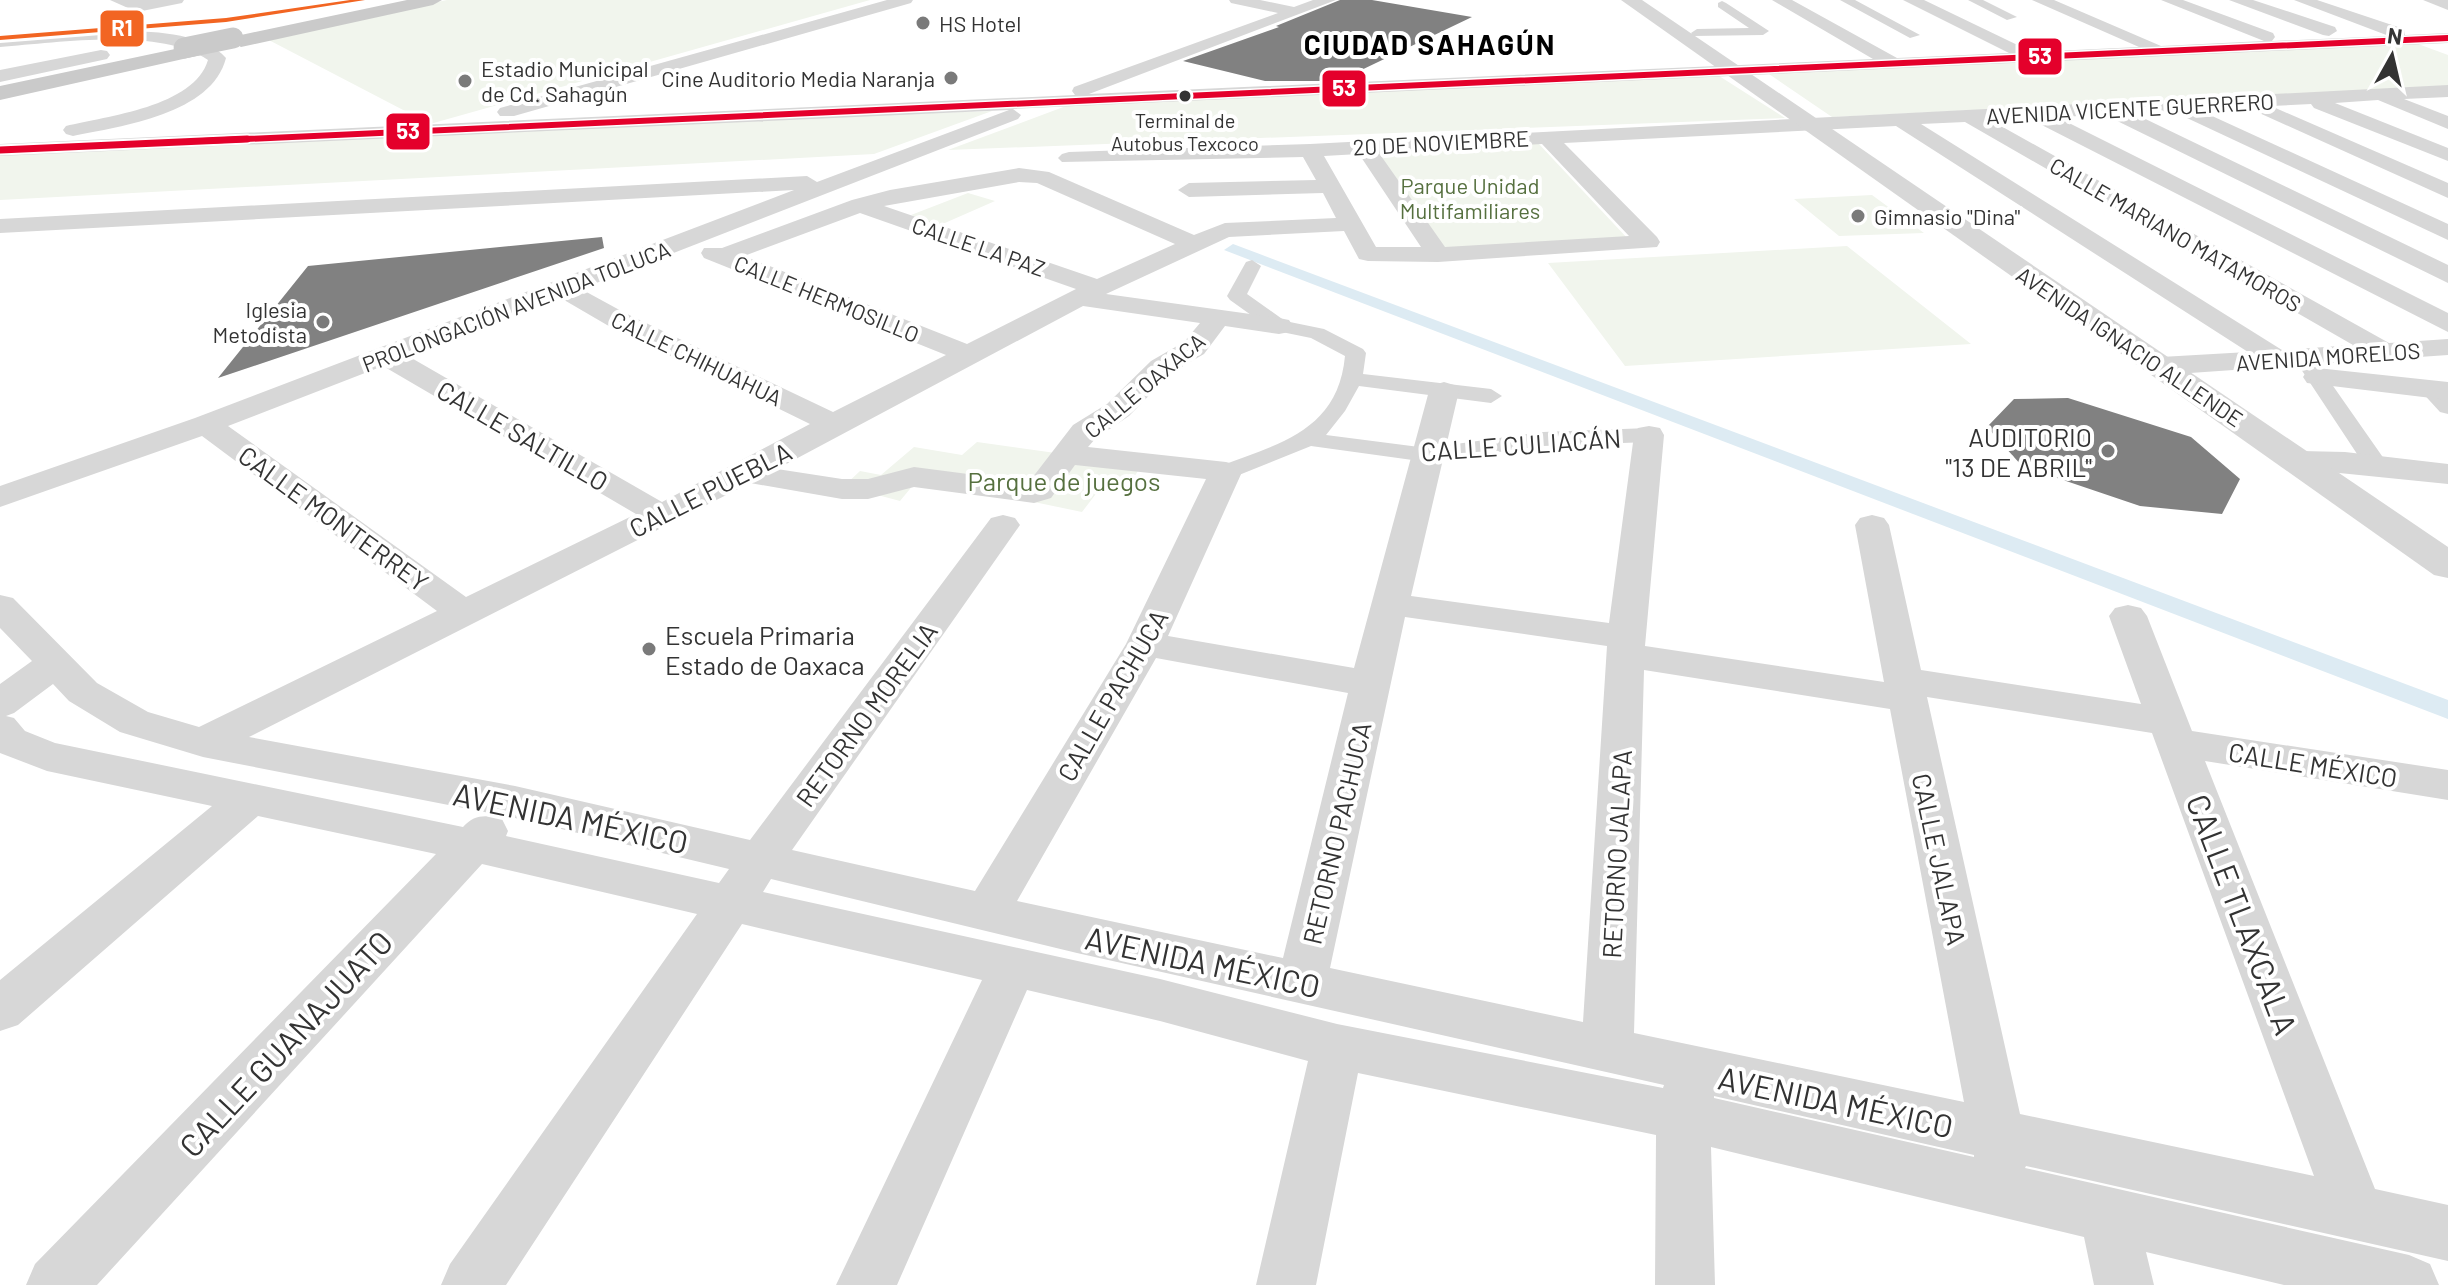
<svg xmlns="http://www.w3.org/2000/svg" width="2448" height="1285" font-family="Barlow,sans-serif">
<rect width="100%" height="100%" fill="#fff"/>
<path fill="#f1f5ed" d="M 447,0 L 870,0 L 430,124 L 263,37 Z
M 2410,41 L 2448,55 L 2448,87 L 1832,117 L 1763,70 Z
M 1716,74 L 1785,118 L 948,150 L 1066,106 Z
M 992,111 L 874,154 L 0,200 L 0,145 Z
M 1538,143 L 1629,240 L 1442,251 L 1375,151 Z
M 968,193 L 995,201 L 938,226 L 911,215 Z
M 1872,195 L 1924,233 L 1839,236 L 1794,199 Z
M 1847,246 L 1971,344 L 1625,366 L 1548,263 Z
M 977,442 L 1142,465 L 1128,486 L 1102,486 L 1082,512 L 919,478 L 900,501 L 844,486 L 860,471 L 881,475 L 914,447 L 962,455 Z"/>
<path fill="#ddebf3" d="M 1233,244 L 2448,700 L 2448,719 L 1224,250 Z"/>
<path fill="#818181" d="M 1340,0 L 1372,0 L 1472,17 L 1353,74 L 1339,72 L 1321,81 L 1265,81 L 1183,61 L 1279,27 L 1276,26 Z
M 602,237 L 604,248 L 218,378 L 308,266 Z
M 2068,398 L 2191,437 L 2240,479 L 2222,514 L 2140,506 L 2022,466 L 1987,427 L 2014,399 Z"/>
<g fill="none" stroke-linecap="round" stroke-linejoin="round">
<path fill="#d7d7d7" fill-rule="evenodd" d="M 1840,0 L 1855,0 L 1920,35 L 1910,38 Z
M 1968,0 L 1983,0 L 2017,17 L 2007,20 Z
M 1722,1 L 1726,3 L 1769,31 L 1763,35 L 1693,36 L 1691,33 L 1697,29 L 1749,28 L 1718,7 L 1718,3 Z
M 1252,260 L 1261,266 L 1247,294 L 1285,321 L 1324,329 L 1363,349 L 1366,353 L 1363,374 L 1491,389 L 1502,396 L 1491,403 L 1359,386 L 1345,411 L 1326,435 L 1427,448 L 1543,432 L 1649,428 L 1657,430 L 1660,435 L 1657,440 L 1649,442 L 1543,446 L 1427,462 L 1311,446 L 1234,477 L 1218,477 L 1214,472 L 1218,467 C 1277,444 1338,432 1345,356 L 1311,338 L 1272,330 L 1230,300 L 1227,296 L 1246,262 Z
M 2303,351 L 2310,353 L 2389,466 L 2385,471 L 2369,471 L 2365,466 L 2293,357 Z
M 2430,383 L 2438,384 L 2448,395 L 2448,414 L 2440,412 L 2419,389 Z"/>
<path fill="#d7d7d7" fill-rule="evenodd" d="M 110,0 L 184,0 L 182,3 L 137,12 Z
M 887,0 L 913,0 L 911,3 L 514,116 L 500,116 L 497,112 L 500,108 Z
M 1229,0 L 1260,0 L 1294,7 L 1313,0 L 1336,0 L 1089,94 L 1873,59 L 1772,0 L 1792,0 L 1897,58 L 2009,53 L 1903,0 L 1924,0 L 2032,52 L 2139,47 L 2032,0 L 2054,0 L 2161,46 L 2264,41 L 2161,0 L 2183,0 L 2273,33 L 2275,37 L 2272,41 L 2389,36 L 2294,0 L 2317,0 L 2404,29 L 2405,35 L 2448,33 L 2448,43 L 1013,109 L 1021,115 L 1018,119 L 581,289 L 625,313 L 833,412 L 946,355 L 704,258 L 701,253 L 704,248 L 722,248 L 852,200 L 890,190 L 1019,168 L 1049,172 L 1194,235 L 1225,223 L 1336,218 L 1323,193 L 1189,197 L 1178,190 L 1189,183 L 1316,180 L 1303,157 L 1062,162 L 1058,158 L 1062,154 L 1069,152 L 1310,144 L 2448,85 L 2448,97 L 2404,99 L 2448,116 L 2448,129 L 2378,100 L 2335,103 L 2448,148 L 2448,161 L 2314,108 L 2311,104 L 2271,106 L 2448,183 L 2448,198 L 2246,107 L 2199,110 L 2448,224 L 2448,240 L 2172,111 L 2133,113 L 2448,265 L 2448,283 L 2105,115 L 2057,117 L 2448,313 L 2448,332 L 2030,119 L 1992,121 L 2389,343 L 2448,339 L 2448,355 L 2161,375 L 2151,372 L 2147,366 L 2151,360 L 2161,357 L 2248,352 L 1896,126 L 1564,143 L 1657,237 L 1660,242 L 1657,247 L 1438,262 L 1368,261 L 1359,259 L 1344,231 L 1229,237 L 1106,294 L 1279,318 L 1289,320 L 1293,326 L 1289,332 L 1279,334 L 1225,326 L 1204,354 L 1171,373 L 1129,416 L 1095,439 L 1088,447 L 1226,462 L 1237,465 L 1242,472 L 1168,636 L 1354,668 L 1429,391 L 1434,385 L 1444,382 L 1454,385 L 1459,391 L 1411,596 L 1609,623 L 1634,435 L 1638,428 L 1649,426 L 1660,428 L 1664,435 L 1645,646 L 1884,682 L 1855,525 L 1860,518 L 1872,515 L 1884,518 L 1889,525 L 1921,670 L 2141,704 L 2109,616 L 2115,608 L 2128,605 L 2141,608 L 2147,616 L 2192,731 L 2448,770 L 2448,800 L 2205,761 L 2375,1189 L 2448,1205 L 2448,1261 L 2026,1166 L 2025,1168 L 2409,1255 L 2430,1264 L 2439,1285 L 2284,1285 L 2146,1252 L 2154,1285 L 2094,1285 L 2084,1237 L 1711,1147 L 1715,1285 L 1655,1285 L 1656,1135 L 1358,1073 L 1316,1285 L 1256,1285 L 1308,1061 L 1160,1021 L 1027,990 L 897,1285 L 836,1285 L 982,980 L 742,924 L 506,1285 L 441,1285 L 450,1264 L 697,914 L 482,864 L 97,1285 L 26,1285 L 35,1264 L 436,854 L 258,816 L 18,1025 L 0,1031 L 0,980 L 212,806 L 47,771 L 0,753 L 0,684 L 32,661 L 0,628 L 0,595 L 13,598 L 97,683 L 148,712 L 199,727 L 437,611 L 202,436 L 0,507 L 0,486 L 195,418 L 794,190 L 0,233 L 0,219 L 807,176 L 817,182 L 1009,110 L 0,156 L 0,144 L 1075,95 L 1072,91 L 1074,87 L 1278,13 L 1231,3 ZM 1965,122 L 2353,345 L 2282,350 L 1921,124 ZM 1542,144 L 1629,236 L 1445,247 L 1379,153 ZM 1359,154 L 1421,247 L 1376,247 L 1324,156 ZM 1019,182 L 1037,183 L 1175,244 L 1097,279 L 884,206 ZM 860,213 L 1076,289 L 967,344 L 744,256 ZM 559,297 L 607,325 L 810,424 L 662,502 L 408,356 ZM 1083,306 L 1200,323 L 1184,342 L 1151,361 L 1107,404 L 1073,425 L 1029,482 L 914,467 L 868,479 L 842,479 L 777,469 ZM 383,366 L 636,514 L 466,597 L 228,426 ZM 1075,465 L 1206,479 L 1126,644 L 975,891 L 792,850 L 1020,525 L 1015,518 L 1003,515 L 991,518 L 750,840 L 515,786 L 249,737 L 750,483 L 842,499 L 868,499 L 914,487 L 1034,503 L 1051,498 ZM 1405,617 L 1607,646 L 1583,1022 L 1330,968 ZM 1156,658 L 1348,693 L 1283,958 L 1017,901 ZM 1644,670 L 1890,709 L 1964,1102 L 1634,1033 ZM 53,684 L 69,701 L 120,732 L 203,757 L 515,818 L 729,869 L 719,883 L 506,836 L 508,831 L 502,819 C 486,815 475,814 463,827 L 55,743 L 25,731 L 14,718 L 6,716 L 14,713 ZM 1927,697 L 2152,733 L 2314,1176 L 2020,1114 ZM 771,879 L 1077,953 L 1664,1085 L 1663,1088 L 1337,1024 L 1160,979 L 763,892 ZM 1714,1096 L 1974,1155 L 1974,1157 L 1714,1098 Z
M 2229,0 L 2253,0 L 2335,27 L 2337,31 L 2329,36 L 2323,35 Z
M 2423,0 L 2448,0 L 2448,10 Z
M 80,32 C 120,31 198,26 226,58 C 212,114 122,126 73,136 L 66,134 L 63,130 L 66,126 C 107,116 194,107 208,60 C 159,27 57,43 0,47 L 0,37 Z
M 101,50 L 107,51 L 110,55 L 107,59 L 0,82 L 0,70 Z
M 2317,368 L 2448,382 L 2448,400 L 2307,383 L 2303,377 L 2307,371 Z
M 2301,451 L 2345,452 L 2448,464 L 2448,484 L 2290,468 L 2285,461 L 2290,454 Z"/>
<path fill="#d7d7d7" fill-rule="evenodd" d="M 1621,0 L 1642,0 L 2448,547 L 2448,578 L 2434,575 Z"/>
<path fill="#cacaca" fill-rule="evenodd" d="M 407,0 L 442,0 L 433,5 L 241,47 L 231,41 L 241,35 Z
M 194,45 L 201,47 L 204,51 L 201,55 L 0,100 L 0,86 Z"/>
<path stroke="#cacaca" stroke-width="21" d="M 184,48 L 233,38"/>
<defs>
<path id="bus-1-far1" d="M 203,141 L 2448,38"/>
<path id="bus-1" d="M 0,150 L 247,139"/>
</defs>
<use href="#bus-1-far1" stroke="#fff" stroke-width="9"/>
<use href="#bus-1" stroke="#fff" stroke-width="11"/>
<use href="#bus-1-far1" stroke="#e4002b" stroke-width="6"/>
<use href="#bus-1" stroke="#e4002b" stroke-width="7"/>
<defs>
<path id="rail-1" d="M 350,0 L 365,0 L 226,22 L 0,40 L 0,36 L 226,18 Z"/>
</defs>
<use href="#rail-1" stroke="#fff" stroke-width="6"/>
<use href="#rail-1" fill="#f26522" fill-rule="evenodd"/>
</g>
<g fill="#7a7a7a" stroke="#fff" stroke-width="3">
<circle cx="923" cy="23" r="8"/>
<circle cx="951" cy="78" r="8"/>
<circle cx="465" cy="81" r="8"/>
<circle cx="1858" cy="216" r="8"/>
<circle cx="323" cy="322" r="8"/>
<circle cx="2108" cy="451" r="8"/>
<circle cx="649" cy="649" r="8"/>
</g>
<circle fill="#333" stroke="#fff" stroke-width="3" cx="1185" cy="96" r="7"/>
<g text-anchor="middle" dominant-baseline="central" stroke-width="8" stroke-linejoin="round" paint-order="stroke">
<g font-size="20" fill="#333" stroke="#fff">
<text x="1185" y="120">Terminal de<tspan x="1185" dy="23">Autobus Texcoco</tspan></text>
</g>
<g font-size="22" fill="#333" stroke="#fff" text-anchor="start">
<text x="939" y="23">HS Hotel</text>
<text x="481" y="68">Estadio Municipal<tspan x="481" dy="25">de Cd. Sahagún</tspan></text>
<text x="935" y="78" text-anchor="end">Cine Auditorio Media Naranja</text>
<text x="1874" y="216">Gimnasio "Dina"</text>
<text x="307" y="309" text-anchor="end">Iglesia<tspan x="307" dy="25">Metodista</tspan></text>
</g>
<g font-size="22" fill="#333" stroke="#fff">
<text transform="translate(2130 108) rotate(-3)">AVENIDA VICENTE GUERRERO</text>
<text transform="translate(1441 142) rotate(-3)">20 DE NOVIEMBRE</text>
<text transform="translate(2176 234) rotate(30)">CALLE MARIANO MATAMOROS</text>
<text transform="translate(979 246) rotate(19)">CALLE LA PAZ</text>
<text transform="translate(827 298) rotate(22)">CALLE HERMOSILLO</text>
<text transform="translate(516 306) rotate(-21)">PROLONGACIÓN AVENIDA TOLUCA</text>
<text transform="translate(2130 346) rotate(34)">AVENIDA IGNACIO ALLENDE</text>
<text transform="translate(2328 356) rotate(-4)">AVENIDA MORELOS</text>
<text transform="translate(697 358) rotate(26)">CALLE CHIHUAHUA</text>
<text transform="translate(1144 385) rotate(-40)">CALLE OAXACA</text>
</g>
<g font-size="22" fill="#56703f" stroke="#fff">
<text x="1470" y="185">Parque Unidad<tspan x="1470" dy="25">Multifamiliares</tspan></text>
</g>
<g font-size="26" fill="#333" stroke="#fff">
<text transform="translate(523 435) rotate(30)">CALLE SALTILLO</text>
<text transform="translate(1521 444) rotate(-4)">CALLE CULIACÁN</text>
<text transform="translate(710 489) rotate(-27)">CALLE PUEBLA</text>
<text transform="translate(334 518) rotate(36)">CALLE MONTERREY</text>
<text transform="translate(1112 695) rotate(-60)">CALLE PACHUCA</text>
<text transform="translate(866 714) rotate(-54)">RETORNO MORELIA</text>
<text transform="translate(2313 764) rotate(9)">CALLE MÉXICO</text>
<text transform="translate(1336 833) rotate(-77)">RETORNO PACHUCA</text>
<text transform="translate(1616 854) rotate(-87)">RETORNO JALAPA</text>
<text transform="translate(1940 859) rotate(78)">CALLE JALAPA</text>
</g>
<g font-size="26" fill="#333" stroke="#fff" text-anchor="end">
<text x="2092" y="436">AUDITORIO<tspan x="2092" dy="30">"13 DE ABRIL"</tspan></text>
<text x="665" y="634" text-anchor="start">Escuela Primaria<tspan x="665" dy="30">Estado de Oaxaca</tspan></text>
</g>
<g font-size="26" fill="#56703f" stroke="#fff">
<text x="1064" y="480">Parque de juegos</text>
</g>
<g font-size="28" font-weight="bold" letter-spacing="2" fill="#000" stroke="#fff">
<text x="1430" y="44">CIUDAD SAHAGÚN</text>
</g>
<g font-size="32" fill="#333" stroke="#fff">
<text transform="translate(571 817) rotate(12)">AVENIDA MÉXICO</text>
<text transform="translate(2243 914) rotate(69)">CALLE TLAXCALA</text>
<text transform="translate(1203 961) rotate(12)">AVENIDA MÉXICO</text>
<text transform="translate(285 1043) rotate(-47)">CALLE GUANAJUATO</text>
<text transform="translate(1836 1101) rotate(12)">AVENIDA MÉXICO</text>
</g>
</g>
<g stroke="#fff" stroke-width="3">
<rect x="99" y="9" width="46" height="39" rx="8" fill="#f26522"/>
<rect x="2017" y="37" width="46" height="39" rx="8" fill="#e4002b"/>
<rect x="1321" y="69" width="46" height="39" rx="8" fill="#e4002b"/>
<rect x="385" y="112" width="46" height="39" rx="8" fill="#e4002b"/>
</g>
<g font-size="22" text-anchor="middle" font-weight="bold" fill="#fff">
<text x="122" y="36">R1</text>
<text x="2040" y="64">53</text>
<text x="1344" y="96">53</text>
<text x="408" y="139">53</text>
</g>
<g transform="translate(2392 56) rotate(8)" stroke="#ffffff" stroke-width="6" paint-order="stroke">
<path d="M0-6L14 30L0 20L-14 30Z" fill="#333333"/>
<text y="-12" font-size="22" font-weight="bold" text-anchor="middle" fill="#333333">N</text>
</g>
</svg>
